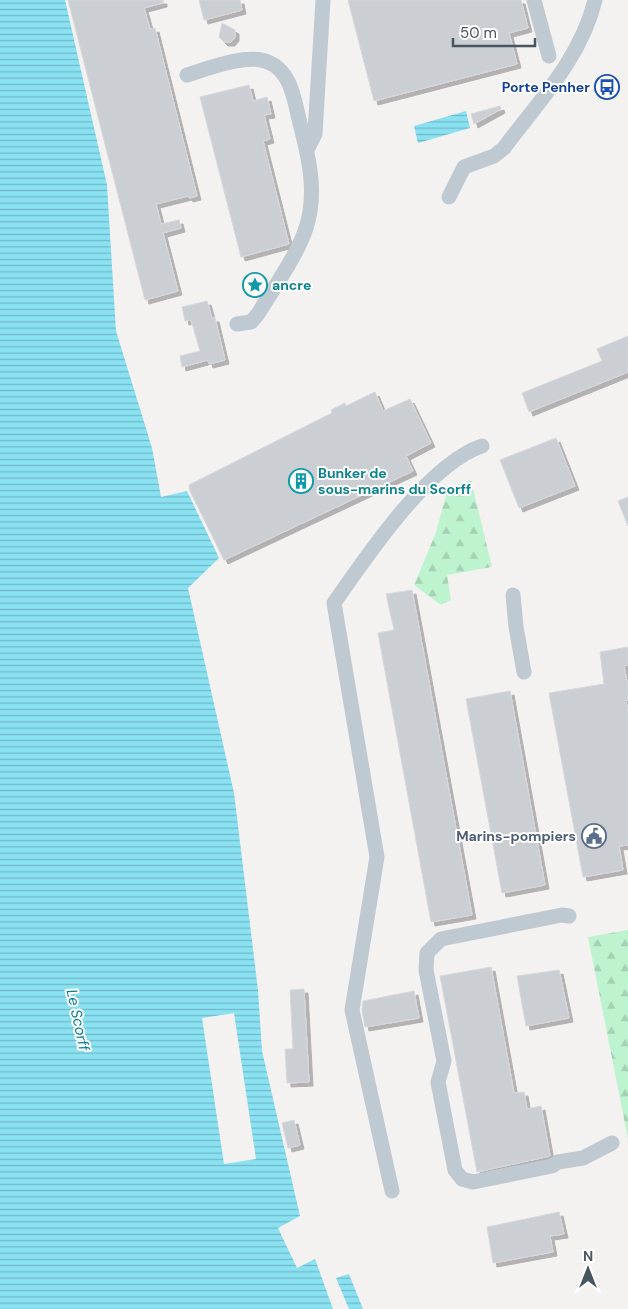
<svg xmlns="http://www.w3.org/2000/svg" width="628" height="1309" font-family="'DM Sans',sans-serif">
<defs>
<pattern id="forest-firs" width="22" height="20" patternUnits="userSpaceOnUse" patternTransform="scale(1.25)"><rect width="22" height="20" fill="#bef3d0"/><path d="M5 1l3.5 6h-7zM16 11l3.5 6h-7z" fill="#a5d2b5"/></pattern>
<pattern id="water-rules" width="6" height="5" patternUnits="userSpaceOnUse" patternTransform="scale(1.25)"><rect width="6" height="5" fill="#89e1f2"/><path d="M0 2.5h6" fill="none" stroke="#72b9c7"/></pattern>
<filter id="shadow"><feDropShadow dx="4" dy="4" stdDeviation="0" flood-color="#0004"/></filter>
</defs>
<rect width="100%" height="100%" fill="#f4f1f1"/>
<path fill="url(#forest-firs)" d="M 471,480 L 492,567 L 447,575 L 451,600 L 441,605 L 414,585 L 435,535 L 448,488 Z
M 628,930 L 628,1139 L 588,937 Z"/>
<path fill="url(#water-rules)" d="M 0,0 L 65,0 L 107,185 L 116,331 L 152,448 L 161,497 L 187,491 L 219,558 L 188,588 L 234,793 L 258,990 L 262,1051 L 300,1216 L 278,1228 L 297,1268 L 315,1259 L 333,1309 L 0,1309 Z
M 466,111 L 470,128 L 418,143 L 414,126 Z
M 349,1274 L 363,1309 L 349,1309 L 336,1278 Z"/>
<path fill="#f4f1f1" d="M 234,1013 L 256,1159 L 224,1164 L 202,1018 Z"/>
<path fill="#cbcfd4" stroke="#d5d8dd" filter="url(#shadow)" d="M 68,0 L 163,0 L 163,3 L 144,8 L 150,29 L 155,28 L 197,196 L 189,198 L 188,196 L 156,204 L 161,224 L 179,220 L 181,228 L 163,233 L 178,291 L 145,300 Z
M 199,0 L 240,0 L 242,10 L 204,20 Z
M 348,0 L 521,0 L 528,28 L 509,33 L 517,64 L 374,101 Z
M 222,23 L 235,30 L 235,37 L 231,42 L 224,42 L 219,37 Z
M 249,85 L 253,101 L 267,97 L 271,114 L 264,115 L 270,139 L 263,141 L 289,244 L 241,257 L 200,97 Z
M 500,106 L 501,109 L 474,124 L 471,114 Z
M 207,301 L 212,318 L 215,318 L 225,360 L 209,364 L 208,360 L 182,367 L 180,356 L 200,351 L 191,320 L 185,321 L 182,307 Z
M 628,336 L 628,372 L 529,412 L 522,393 L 602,361 L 597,349 Z
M 375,392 L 383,411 L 410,399 L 431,443 L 406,456 L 413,471 L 224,560 L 190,491 L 189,485 L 332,413 L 331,410 L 345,403 L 346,406 Z
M 556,438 L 575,486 L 519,508 L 500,460 Z
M 628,497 L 628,526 L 618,501 Z
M 412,590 L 472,915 L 431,922 L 378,633 L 394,630 L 386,594 Z
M 628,647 L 628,665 L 624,666 L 628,686 L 628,700 L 626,701 L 628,713 L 628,845 L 619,846 L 623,870 L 583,877 L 549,693 L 604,684 L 600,652 Z
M 510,691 L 545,885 L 502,893 L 466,699 Z
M 491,967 L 514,1093 L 524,1092 L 527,1109 L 541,1106 L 550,1156 L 477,1172 L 440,976 Z
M 559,970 L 569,1018 L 526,1026 L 517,976 Z
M 304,989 L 309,1082 L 287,1083 L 285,1049 L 293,1049 L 290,990 Z
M 414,991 L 419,1018 L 365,1027 L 362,1010 L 363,1001 Z
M 294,1120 L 300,1145 L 288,1148 L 282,1123 Z
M 559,1212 L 564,1234 L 550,1236 L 553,1252 L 493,1263 L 487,1227 Z"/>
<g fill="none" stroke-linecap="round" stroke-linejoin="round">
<path stroke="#bec9d1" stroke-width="15" d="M 534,0 L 549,56
M 187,75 C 209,68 247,53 268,62 C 291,71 294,99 299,119 C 308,155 318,191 306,228 C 298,254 273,289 258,314 L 251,322 L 237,324
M 308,148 L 315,134 L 323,0
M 449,197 L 464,167 L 494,156 L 504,148 C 539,101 581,58 595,0
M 513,595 L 516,627 L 524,672
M 569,916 L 562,915 L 441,939 L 427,953 L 426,970 L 444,1061 L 438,1082 L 455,1170 L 462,1179 L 473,1182 L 552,1166 L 558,1162 L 583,1158 L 612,1143
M 392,1191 L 352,1010 L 377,857 L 334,603 C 367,556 428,464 482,446"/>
</g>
<defs>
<symbol id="bus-ring" viewBox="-11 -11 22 22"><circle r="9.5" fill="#fff" stroke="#1a4fb4" stroke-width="1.5"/><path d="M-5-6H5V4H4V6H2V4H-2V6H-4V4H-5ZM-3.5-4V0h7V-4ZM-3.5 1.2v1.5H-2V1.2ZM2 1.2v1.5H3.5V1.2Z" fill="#1a4fb4"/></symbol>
<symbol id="sight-ring" viewBox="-11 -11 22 22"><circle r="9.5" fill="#fff" stroke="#0f9aa8" stroke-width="1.5"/><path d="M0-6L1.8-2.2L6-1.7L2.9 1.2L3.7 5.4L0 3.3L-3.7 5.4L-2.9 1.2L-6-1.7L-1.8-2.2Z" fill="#0f9aa8"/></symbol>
<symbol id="building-ring" viewBox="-11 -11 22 22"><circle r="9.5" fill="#fff" stroke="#0f9aa8" stroke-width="1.5"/><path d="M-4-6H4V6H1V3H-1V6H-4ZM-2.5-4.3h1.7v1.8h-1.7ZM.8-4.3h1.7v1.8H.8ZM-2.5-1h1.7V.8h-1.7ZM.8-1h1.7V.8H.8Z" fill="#0f9aa8"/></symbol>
<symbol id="civic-ring" viewBox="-11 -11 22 22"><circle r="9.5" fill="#fff" stroke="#5c6f8a" stroke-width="1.5"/><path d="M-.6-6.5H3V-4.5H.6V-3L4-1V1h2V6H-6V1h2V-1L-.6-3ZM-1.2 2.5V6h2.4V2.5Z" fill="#5c6f8a"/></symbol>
</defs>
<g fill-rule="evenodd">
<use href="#bus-ring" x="593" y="73" width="28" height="28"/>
<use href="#sight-ring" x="241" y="271" width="28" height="28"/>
<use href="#building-ring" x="287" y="467" width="28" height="28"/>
<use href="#civic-ring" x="580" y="822" width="28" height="28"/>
</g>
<g text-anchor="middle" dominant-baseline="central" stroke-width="4" stroke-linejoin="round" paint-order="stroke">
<g font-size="14" font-weight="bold" fill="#164399" stroke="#fff" text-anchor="end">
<text x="590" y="87">Porte Penher</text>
</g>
<g font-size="14" font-weight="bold" fill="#0d838f" stroke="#fff" text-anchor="start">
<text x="272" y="285">ancre</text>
<text x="318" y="473">Bunker de<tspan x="318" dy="16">sous-marins du Scorff</tspan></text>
</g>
<g font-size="14" font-weight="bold" fill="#4e5e75" stroke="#fff" text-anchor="end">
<text x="576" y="836">Marins-pompiers</text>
</g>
<g font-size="15" font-style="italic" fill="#067f97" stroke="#fff">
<text transform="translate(78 1020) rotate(78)">Le Scorff</text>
</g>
</g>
<g transform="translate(588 1269)" stroke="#ffffff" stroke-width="4" paint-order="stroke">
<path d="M0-4L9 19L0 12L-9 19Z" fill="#485660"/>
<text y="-8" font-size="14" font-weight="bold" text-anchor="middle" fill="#485660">N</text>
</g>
<path d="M453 38v8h82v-8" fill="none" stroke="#485660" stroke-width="2.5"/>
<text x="460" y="38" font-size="15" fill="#485660" stroke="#ffffff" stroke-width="4" paint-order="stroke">50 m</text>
</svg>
